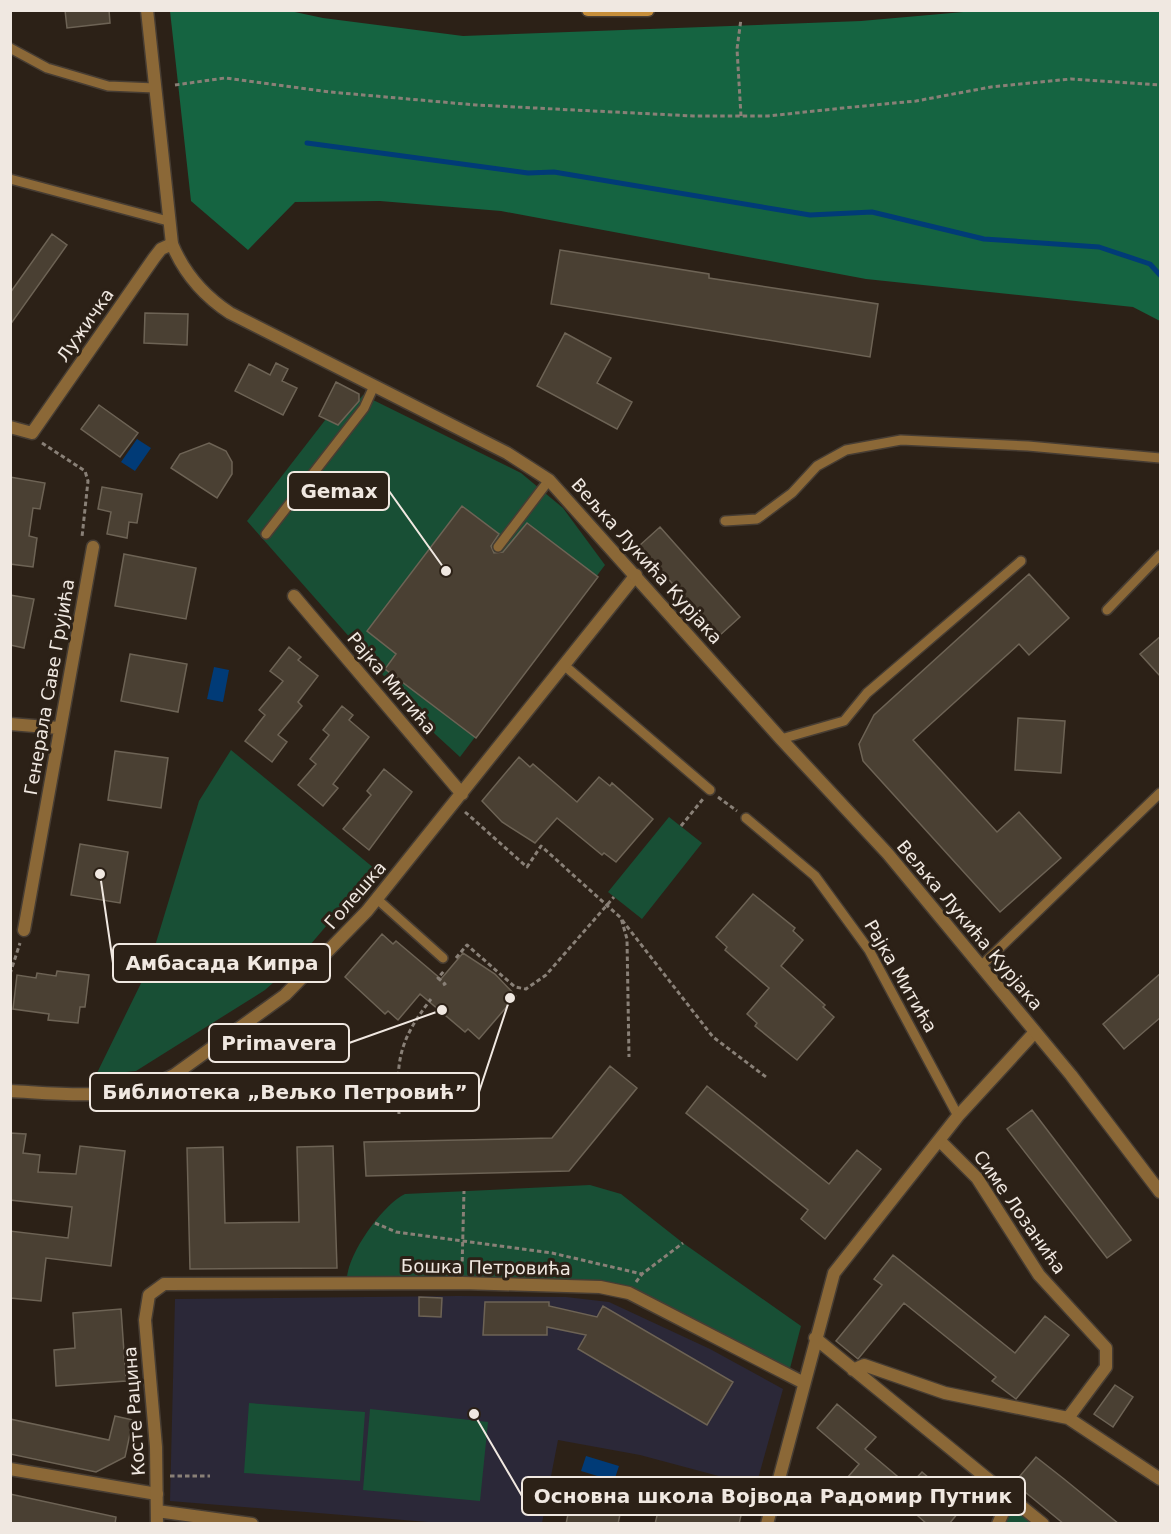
<svg xmlns="http://www.w3.org/2000/svg" width="1171" height="1534" font-family="'DejaVu Sans',sans-serif">
<rect width="100%" height="100%" fill="#2c2117"/>
<path fill="#2b2838" d="M 458,1296 L 566,1297 L 609,1302 L 710,1349 L 783,1389 L 756,1486 L 640,1455 L 558,1440 L 542,1523 L 440,1523 L 170,1501 L 175,1299 Z"/>
<path fill="#184f35" d="M 363,395 L 521,473 L 563,508 L 605,565 L 460,757 L 435,734 L 247,521 L 326,419 L 338,425 Z
M 231,750 L 375,869 L 292,966 L 265,990 L 136,1071 L 96,1075 L 148,969 L 199,801 Z
M 669,817 L 702,843 L 642,919 L 608,892 Z
M 590,1185 L 621,1194 L 683,1243 L 801,1326 L 788,1376 L 629,1293 L 347,1283 C 344,1258 383,1204 405,1194 Z
M 249,1403 L 365,1412 L 360,1481 L 244,1473 Z
M 370,1409 L 488,1422 L 480,1501 L 363,1490 Z
M 1010,1496 L 1043,1524 L 998,1524 Z"/>
<path fill="#156441" d="M 986,10 L 1160,11 L 1160,321 L 1133,307 L 866,279 L 501,211 L 380,201 L 295,202 L 248,250 L 191,201 L 170,11 L 290,11 L 323,18 L 463,36 L 861,21 Z"/>
<path fill="#013b77" d="M 137,439 L 151,448 L 135,471 L 121,462 Z
M 214,667 L 229,670 L 223,702 L 207,699 Z
M 586,1456 L 619,1466 L 614,1481 L 581,1471 Z"/>
<g fill="none" stroke-linecap="round" stroke-linejoin="round">
<path stroke="#013b77" stroke-width="5" d="M 307,143 L 528,173 L 554,172 L 810,215 L 872,212 L 984,239 L 1099,247 L 1150,264 L 1160,275"/>
</g>
<path fill="#4a4033" stroke="#6d6355" stroke-width="1.5" d="M 65,10 L 109,10 L 110,23 L 67,28 Z
M 52,234 L 67,245 L 10,325 L 10,293 Z
M 560,250 L 709,274 L 709,278 L 878,304 L 870,357 L 551,304 Z
M 145,313 L 188,314 L 187,345 L 144,343 Z
M 565,333 L 611,358 L 597,383 L 632,402 L 617,429 L 537,386 Z
M 276,363 L 288,369 L 282,381 L 297,388 L 283,415 L 235,391 L 249,364 L 270,375 Z
M 336,382 L 359,394 L 359,401 L 338,425 L 319,416 Z
M 99,405 L 138,433 L 120,457 L 81,429 Z
M 209,443 L 226,451 L 232,462 L 232,474 L 217,498 L 171,468 L 180,454 Z
M 10,477 L 45,483 L 40,509 L 33,508 L 29,536 L 37,538 L 33,567 L 10,564 Z
M 102,487 L 142,494 L 137,523 L 129,522 L 127,538 L 107,534 L 111,512 L 98,509 Z
M 462,506 L 499,534 L 491,546 L 494,553 L 503,552 L 527,523 L 598,577 L 476,738 L 385,669 L 396,654 L 367,631 Z
M 660,527 L 740,617 L 719,636 L 639,546 Z
M 124,554 L 196,568 L 186,619 L 115,606 Z
M 1029,574 L 1069,618 L 1029,655 L 1019,644 L 913,740 L 997,832 L 1019,812 L 1061,858 L 1000,912 L 863,761 L 859,744 L 874,715 Z
M 10,595 L 34,599 L 24,648 L 10,645 Z
M 1161,636 L 1161,677 L 1140,654 Z
M 289,647 L 301,657 L 298,660 L 318,676 L 298,702 L 302,706 L 278,735 L 287,742 L 272,762 L 245,741 L 265,715 L 259,710 L 283,681 L 270,671 Z
M 130,654 L 187,664 L 178,712 L 121,701 Z
M 342,706 L 353,715 L 349,720 L 369,737 L 333,784 L 338,788 L 323,806 L 298,785 L 316,764 L 310,759 L 329,735 L 323,730 Z
M 1018,718 L 1065,721 L 1061,773 L 1015,770 Z
M 115,751 L 168,758 L 161,808 L 108,800 Z
M 519,757 L 530,767 L 533,764 L 577,802 L 599,777 L 610,786 L 612,783 L 653,819 L 616,862 L 604,853 L 602,855 L 557,818 L 535,843 L 502,822 L 482,801 Z
M 384,769 L 412,792 L 369,850 L 343,829 L 371,795 L 367,791 Z
M 80,844 L 128,852 L 120,903 L 71,895 Z
M 753,894 L 795,928 L 793,931 L 803,940 L 781,966 L 825,1005 L 823,1007 L 834,1017 L 797,1060 L 755,1026 L 757,1023 L 747,1014 L 769,988 L 725,950 L 727,947 L 716,937 Z
M 382,934 L 393,944 L 396,941 L 441,979 L 463,953 L 495,974 L 516,996 L 479,1039 L 468,1029 L 465,1032 L 420,994 L 398,1020 L 388,1011 L 385,1014 L 345,977 Z
M 57,971 L 89,975 L 85,1007 L 80,1007 L 78,1023 L 48,1020 L 49,1014 L 13,1009 L 17,975 L 36,978 L 37,973 L 56,976 Z
M 1161,973 L 1161,1017 L 1124,1049 L 1103,1024 Z
M 610,1066 L 637,1088 L 569,1171 L 366,1176 L 364,1142 L 552,1138 Z
M 707,1086 L 829,1184 L 857,1150 L 881,1169 L 825,1239 L 801,1219 L 808,1210 L 686,1113 Z
M 1032,1110 L 1131,1240 L 1107,1258 L 1007,1129 Z
M 10,1133 L 26,1134 L 23,1153 L 40,1155 L 38,1172 L 76,1174 L 80,1146 L 125,1151 L 111,1266 L 46,1258 L 41,1301 L 10,1298 L 10,1231 L 68,1238 L 72,1207 L 10,1200 Z
M 333,1146 L 337,1268 L 190,1269 L 187,1148 L 223,1147 L 225,1223 L 299,1222 L 297,1147 Z
M 893,1255 L 1015,1353 L 1045,1316 L 1069,1335 L 1016,1399 L 992,1381 L 996,1377 L 904,1303 L 858,1359 L 836,1341 L 882,1285 L 874,1279 Z
M 419,1297 L 442,1298 L 441,1317 L 419,1316 Z
M 485,1302 L 549,1302 L 549,1306 L 597,1317 L 603,1306 L 733,1382 L 707,1425 L 578,1349 L 586,1335 L 547,1327 L 547,1335 L 483,1335 Z
M 121,1309 L 126,1381 L 56,1386 L 54,1350 L 75,1348 L 73,1313 Z
M 1115,1385 L 1133,1397 L 1113,1427 L 1094,1414 Z
M 837,1404 L 876,1437 L 865,1449 L 909,1486 L 922,1472 L 963,1507 L 949,1524 L 927,1524 L 900,1500 L 890,1512 L 848,1477 L 859,1464 L 817,1428 Z
M 115,1416 L 133,1420 L 125,1457 L 96,1472 L 10,1454 L 10,1419 L 109,1440 Z
M 1036,1457 L 1064,1479 L 1119,1524 L 1064,1524 L 1014,1483 Z
M 666,1478 L 704,1488 L 701,1501 L 742,1511 L 739,1524 L 655,1524 Z
M 574,1485 L 624,1495 L 618,1524 L 566,1524 Z
M 10,1494 L 116,1517 L 115,1524 L 10,1524 Z"/>
<g fill="none" stroke-linecap="round" stroke-linejoin="round">
<defs>
<path id="service" d="M 10,48 L 47,68 L 108,86 L 155,88
M 10,179 L 168,221
M 725,521 L 757,519 L 792,493 L 817,466 L 846,450 L 901,440 L 1028,446 L 1160,458
M 266,534 L 364,408 L 374,386
M 498,547 L 549,480
M 1107,610 L 1160,555
M 565,666 L 710,790
M 781,739 L 844,721 L 867,693 L 1021,561
M 746,818 L 815,876 L 869,950 L 958,1116
M 377,899 L 443,958
M 982,965 L 1160,793"/>
<path id="pedestrian" d="M 10,1469 L 157,1494"/>
<path id="minor" d="M 10,427 L 32,433 L 154,258 L 161,249 L 172,244
M 294,596 L 462,794
M 10,724 L 59,728
M 24,930 L 93,547
M 10,1091 C 66,1094 123,1102 174,1075 L 285,995 L 367,911 L 636,575
M 815,1338 L 1043,1524
M 853,1370 L 864,1365 L 945,1393 L 1068,1418 L 1106,1367 L 1106,1348 L 1039,1275 L 977,1178 L 939,1140
M 1068,1418 L 1160,1479
M 157,1511 L 252,1524
M 157,1524 L 156,1447 L 145,1320 L 149,1295 L 164,1284 L 462,1283 L 600,1287 L 629,1293 L 804,1383
M 767,1524 L 834,1273 L 958,1116 L 1035,1032
M 998,1524 L 1010,1496"/>
<path id="tertiary" d="M 147,10 L 172,244 C 184,273 204,296 230,313 L 507,453 L 549,480 L 781,739 L 888,854 L 1071,1075 L 1160,1192"/>
<path id="secondary" d="M 588,10 L 648,10"/>
</defs>
<use href="#service" stroke="#473d33" stroke-width="12"/>
<use href="#pedestrian" stroke="#473d33" stroke-width="15"/>
<use href="#minor" stroke="#473d33" stroke-width="15"/>
<use href="#tertiary" stroke="#473d33" stroke-width="15"/>
<use href="#secondary" stroke="#473d33" stroke-width="15"/>
<path stroke="#898077" stroke-width="3" stroke-dasharray="4.5 3" stroke-linecap="butt" d="M 175,85 L 225,78 L 330,92 L 476,105 L 693,116 L 768,116 L 843,108 L 916,101 L 991,87 L 1071,79 L 1160,85
M 741,116 L 737,49 L 741,19
M 42,443 L 85,471 L 88,481 L 82,537
M 718,797 L 737,811
M 465,812 L 527,867 L 541,846 L 621,918 L 627,939 L 629,1057
M 681,826 L 703,799
M 622,920 L 713,1037 L 766,1077
M 456,958 L 467,945 L 515,987 L 526,989 L 546,975 L 614,897
M 10,974 L 20,943
M 443,985 L 445,984 L 438,978 L 444,971
M 399,1114 C 396,1061 398,1042 431,999
M 375,1223 L 396,1232 L 552,1253 L 642,1274
M 462,1269 L 464,1191
M 636,1282 L 642,1274 L 683,1243
M 170,1476 L 210,1476"/>
<use href="#service" stroke="#8b6837" stroke-width="9"/>
<use href="#pedestrian" stroke="#8b6837" stroke-width="12"/>
<use href="#minor" stroke="#8b6837" stroke-width="12"/>
<use href="#tertiary" stroke="#8b6837" stroke-width="12"/>
<use href="#secondary" stroke="#c68e3a" stroke-width="12"/>
</g>
<g text-anchor="middle" dominant-baseline="central" stroke-width="6" stroke-linejoin="round" paint-order="stroke">
<g font-size="18" fill="#f0e8e1" stroke="#2c2117">
<text transform="translate(85 325) rotate(-55)">Лужичка</text>
<text transform="translate(647 561) rotate(48)">Вељка Лукића Курјака</text>
<text transform="translate(392 683) rotate(50)">Рајка Митића</text>
<text transform="translate(49 687) rotate(-80)">Генерала Саве Грујића</text>
<text transform="translate(355 895) rotate(-49)">Голешка</text>
<text transform="translate(970 925) rotate(50)">Вељка Лукића Курјака</text>
<text transform="translate(901 976) rotate(60)">Рајка Митића</text>
<text transform="translate(1020 1212) rotate(55)">Симе Лозанића</text>
<text transform="translate(486 1267) rotate(1)">Бошка Петровића</text>
<text transform="translate(134 1411) rotate(-94)">Косте Рацина</text>
</g>
</g>
<path fill="none" stroke="#f0e8e1" stroke-width="2" d="M446 571L389 491M100 874L113 963M442 1010L349 1043M510 998L479 1092M474 1414L522 1496"/>
<g fill="#f0e8e1" stroke="#2c2117" stroke-width="2">
<circle cx="446" cy="571" r="6"/>
<circle cx="100" cy="874" r="6"/>
<circle cx="442" cy="1010" r="6"/>
<circle cx="510" cy="998" r="6"/>
<circle cx="474" cy="1414" r="6"/>
</g>
<g fill="#2c2117" stroke="#f0e8e1" stroke-width="2">
<rect x="288" y="472" width="101" height="38" rx="6"/>
<rect x="113" y="944" width="217" height="38" rx="6"/>
<rect x="209" y="1024" width="140" height="38" rx="6"/>
<rect x="90" y="1073" width="389" height="38" rx="6"/>
<rect x="522" y="1477" width="503" height="38" rx="6"/>
</g>
<g font-size="20" text-anchor="middle" font-weight="bold" fill="#f0e8e1">
<text x="339" y="498">Gemax</text>
<text x="222" y="970">Амбасада Кипра</text>
<text x="279" y="1050">Primavera</text>
<text x="285" y="1099">Библиотека „Вељко Петровић”</text>
<text x="773" y="1503">Основна школа Војвода Радомир Путник</text>
</g>
<rect width="1171" height="1534" fill="none" stroke="#f0e8e1" stroke-width="24"/>
</svg>
